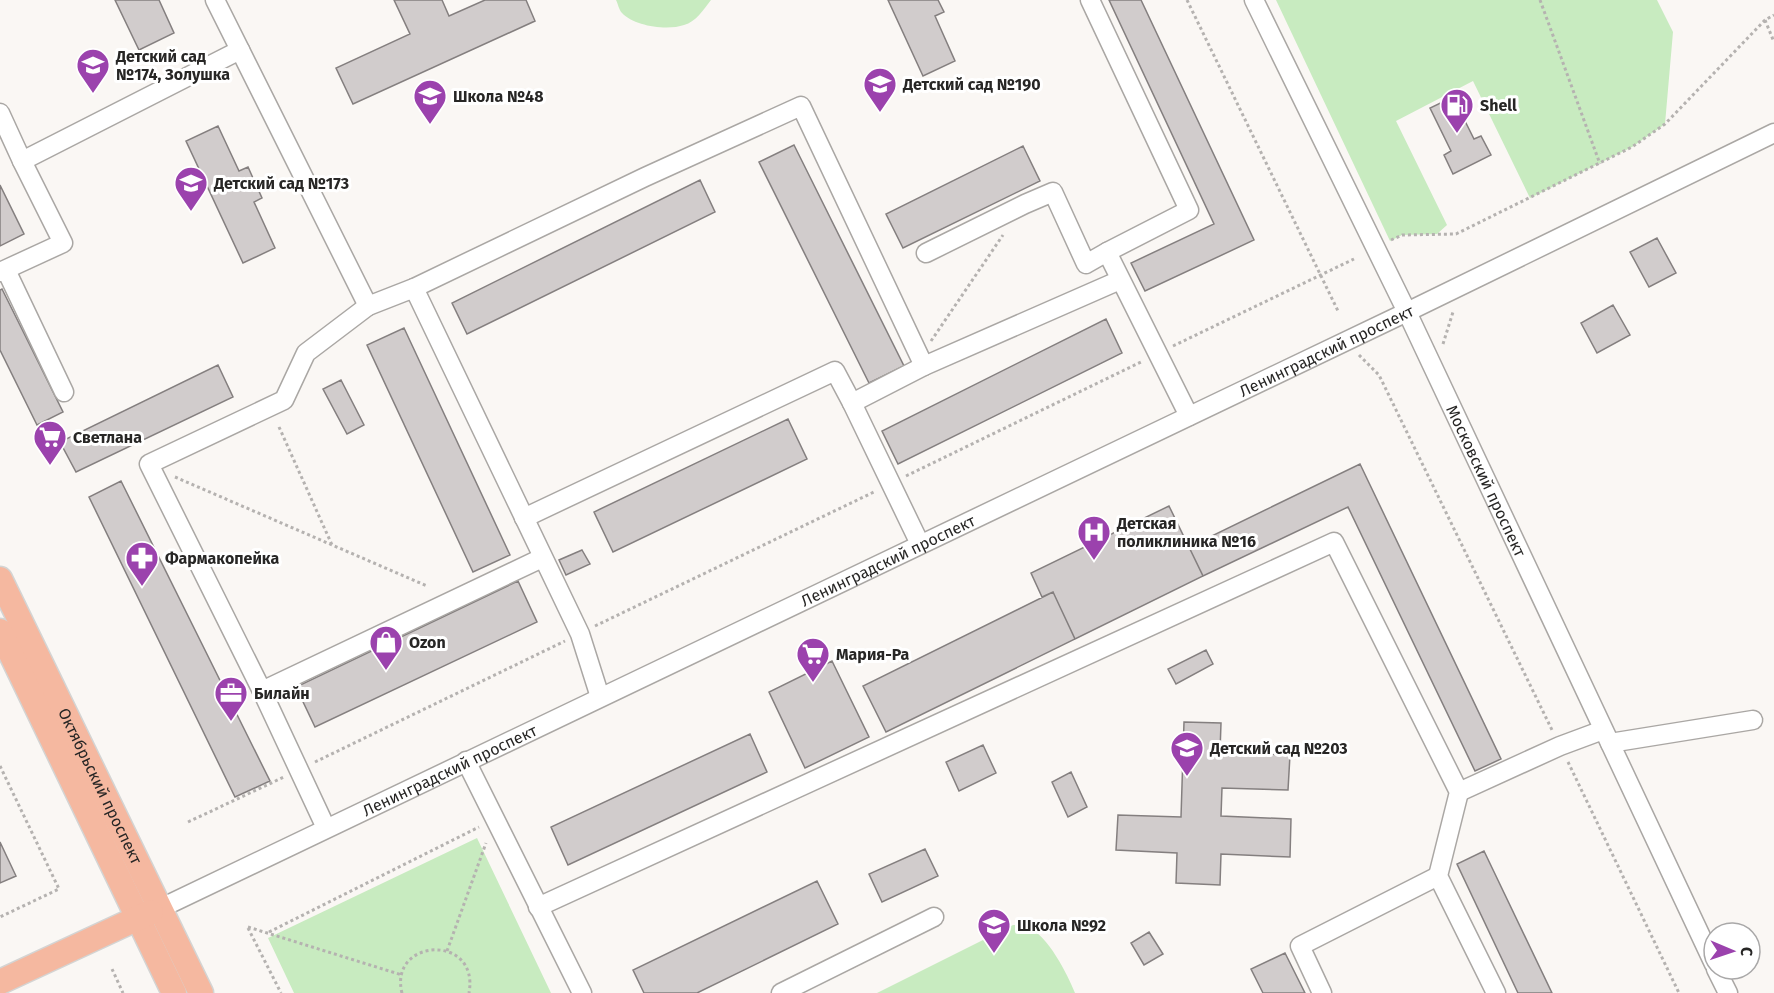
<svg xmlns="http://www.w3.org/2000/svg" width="1774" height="993" font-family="'Fira Sans',sans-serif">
<rect width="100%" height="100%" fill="#faf7f4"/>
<path fill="#c8ebc0" d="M 616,0 L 711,0 C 704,9 696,22 684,25 C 667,31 634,26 622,13 C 619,10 618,4 616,0 Z
M 1276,0 L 1657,0 L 1673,32 L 1665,124 L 1632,147 L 1530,198 L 1473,81 L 1396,121 L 1447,225 L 1437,234 L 1402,235 L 1390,241 Z
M 477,838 L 551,993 L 294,993 L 268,938 Z
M 1013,925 C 1017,925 1024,925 1028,927 C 1048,936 1067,973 1075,993 L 877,993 Z"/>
<path fill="#d1cccc" stroke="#847f7f" stroke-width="1.5" d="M 115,0 L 159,0 L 174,33 L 139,50 Z
M 394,0 L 442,0 L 449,16 L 485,0 L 526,0 L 535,21 L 353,104 L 336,68 L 410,34 Z
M 888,0 L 938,0 L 944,12 L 935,16 L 955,61 L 923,76 Z
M 1109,0 L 1141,0 L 1254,240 L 1145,291 L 1131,263 L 1214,224 Z
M 1453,97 L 1474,139 L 1481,136 L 1491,155 L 1453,174 L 1444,155 L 1451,151 L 1430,108 Z
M 218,126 L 239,171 L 248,167 L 262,198 L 254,202 L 275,248 L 243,263 L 186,141 Z
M 794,145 L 904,366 L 869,383 L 759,162 Z
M 1023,146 L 1040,181 L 903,248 L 886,214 Z
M 700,180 L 715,212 L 467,334 L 452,303 Z
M 0,185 L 24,234 L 0,246 Z
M 1657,238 L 1676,273 L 1649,287 L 1630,252 Z
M 2,289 L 63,412 L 37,425 L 0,350 L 0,290 Z
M 1613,305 L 1630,335 L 1597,353 L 1581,323 Z
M 1106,319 L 1122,353 L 898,464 L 882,431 Z
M 404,328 L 510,555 L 473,572 L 367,345 Z
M 218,365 L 233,397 L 76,472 L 60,442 Z
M 341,380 L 364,425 L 347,434 L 323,389 Z
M 788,419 L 807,459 L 613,552 L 594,512 Z
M 1360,464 L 1501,759 L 1475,771 L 1348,507 L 1203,576 L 1189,547 Z
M 121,481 L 270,781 L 235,797 L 89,497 Z
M 1169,506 L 1203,576 L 1075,639 L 1053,592 L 1042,597 L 1031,573 Z
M 582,550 L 590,564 L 566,575 L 559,560 Z
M 518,581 L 537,622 L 315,727 L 296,687 Z
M 1053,592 L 1075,639 L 886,732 L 863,686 Z
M 1206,650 L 1213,664 L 1176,684 L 1168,669 Z
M 832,661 L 869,737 L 805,768 L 769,692 Z
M 1184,722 L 1221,723 L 1220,752 L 1290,755 L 1288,790 L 1222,788 L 1221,816 L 1291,819 L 1290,857 L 1221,854 L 1220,885 L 1176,883 L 1177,853 L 1116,850 L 1118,815 L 1181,817 Z
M 750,734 L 767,772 L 568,865 L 551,827 Z
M 983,745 L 996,773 L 959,791 L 946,762 Z
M 1071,772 L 1087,807 L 1068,817 L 1052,782 Z
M 0,842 L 16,876 L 0,883 Z
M 925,849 L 938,876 L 882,902 L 869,874 Z
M 1484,851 L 1552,993 L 1518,993 L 1457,864 Z
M 817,881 L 838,924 L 697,993 L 644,993 L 633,970 Z
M 1149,932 L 1163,954 L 1144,965 L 1131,943 Z
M 1285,953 L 1305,993 L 1263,993 L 1251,969 Z"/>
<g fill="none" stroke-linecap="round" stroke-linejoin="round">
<defs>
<g id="minor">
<path d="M 215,0 L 368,306 L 414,288 L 580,634 L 600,697"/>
<path d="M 1090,0 L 1189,210 L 1107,252 L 1189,416"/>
<path id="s1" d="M 1254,0 L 1407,312 L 1714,964"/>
<path d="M 0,113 L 22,161 L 240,50"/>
<path d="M 926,253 L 1025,204 L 1053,192 L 1086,264 L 1107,252"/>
<path d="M 6,270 L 64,392"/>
<path d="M 0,272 L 63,243 L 22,161"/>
<path d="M 414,288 L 645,177 L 801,106 L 924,366 L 852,403 L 920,544"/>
<path d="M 924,366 L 1120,280"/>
<path d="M 524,518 L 835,371 L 852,403"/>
<path d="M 262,691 L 542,558"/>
<path d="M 1610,743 L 1753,720"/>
<path d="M 466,761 L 582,993"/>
<path d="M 1459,792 L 1560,746 L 1603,730"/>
<path d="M 326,828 L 262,691 L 149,464 L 284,400 L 306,353 L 368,306"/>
<path d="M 538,907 L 1334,542 L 1459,792 L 1438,876 L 1496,993"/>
<path id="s2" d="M 159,909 L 1407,312 L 1774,133"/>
<path d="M 1716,969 L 1728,993"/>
<path d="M 781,993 L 934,917"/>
<path d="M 1322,993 L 1300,946 L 1438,876"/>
</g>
<g id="major">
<path id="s3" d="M 0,579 L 201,993"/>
<path d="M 0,631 L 174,993"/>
<path d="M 0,982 L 151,912"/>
</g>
</defs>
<use href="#minor" stroke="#aaa7a4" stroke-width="21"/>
<use href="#major" stroke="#d4d4d3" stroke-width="27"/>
<path stroke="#b5b2b0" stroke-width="3" stroke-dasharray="3 3" stroke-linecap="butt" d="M 1187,0 L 1338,311
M 1540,0 L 1600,164
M 1765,20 L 1774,42
M 1391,240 L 1402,235 L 1456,234 L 1632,147 L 1665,124 L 1765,20 L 1774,15
M 931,341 L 1003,235
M 1443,344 L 1453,312
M 1173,346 L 1354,259
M 1359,355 L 1379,375 L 1553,732
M 279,427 L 332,545
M 906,476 L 1143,361
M 175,477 L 427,586
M 595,626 L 876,491
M 315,762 L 565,641
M 1568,762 L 1679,993
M 0,766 L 59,889 L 0,917
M 188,822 L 284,777
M 248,927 L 402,975
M 248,928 L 281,993
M 269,932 L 479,827
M 447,951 L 486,843
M 112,969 L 123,993
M 402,993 C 388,938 480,933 469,993"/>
<use href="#minor" stroke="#fff" stroke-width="18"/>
<use href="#major" stroke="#f5b8a0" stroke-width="24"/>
</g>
<defs>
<symbol id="school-pin" viewBox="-11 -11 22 30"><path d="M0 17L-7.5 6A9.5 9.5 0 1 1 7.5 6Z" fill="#9b42ad" stroke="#fff"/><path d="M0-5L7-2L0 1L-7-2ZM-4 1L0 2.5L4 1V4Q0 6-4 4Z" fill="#fff"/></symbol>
<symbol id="fuel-pin" viewBox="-11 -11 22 30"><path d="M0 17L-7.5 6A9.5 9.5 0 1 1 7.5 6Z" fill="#9b42ad" stroke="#fff"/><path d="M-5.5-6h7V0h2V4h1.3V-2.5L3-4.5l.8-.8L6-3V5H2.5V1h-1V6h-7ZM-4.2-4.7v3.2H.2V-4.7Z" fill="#fff"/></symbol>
<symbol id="supermarket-pin" viewBox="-11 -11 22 30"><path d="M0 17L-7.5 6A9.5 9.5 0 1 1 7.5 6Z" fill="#9b42ad" stroke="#fff"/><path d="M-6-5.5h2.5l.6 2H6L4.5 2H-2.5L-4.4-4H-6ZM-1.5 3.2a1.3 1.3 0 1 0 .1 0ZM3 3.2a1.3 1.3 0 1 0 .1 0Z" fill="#fff"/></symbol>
<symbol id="hospital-pin" viewBox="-11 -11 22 30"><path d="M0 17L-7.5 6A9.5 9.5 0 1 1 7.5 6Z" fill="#9b42ad" stroke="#fff"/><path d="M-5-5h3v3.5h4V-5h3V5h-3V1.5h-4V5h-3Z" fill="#fff"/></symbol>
<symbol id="pharmacy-pin" viewBox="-11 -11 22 30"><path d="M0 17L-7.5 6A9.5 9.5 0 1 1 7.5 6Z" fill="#9b42ad" stroke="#fff"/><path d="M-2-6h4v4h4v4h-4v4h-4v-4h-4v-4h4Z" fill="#fff"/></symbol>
<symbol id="shop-pin" viewBox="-11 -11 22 30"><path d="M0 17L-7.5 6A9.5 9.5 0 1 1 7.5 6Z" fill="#9b42ad" stroke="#fff"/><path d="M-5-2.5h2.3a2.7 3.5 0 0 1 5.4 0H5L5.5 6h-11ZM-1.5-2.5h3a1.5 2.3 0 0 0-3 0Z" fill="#fff"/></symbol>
<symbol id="office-pin" viewBox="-11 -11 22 30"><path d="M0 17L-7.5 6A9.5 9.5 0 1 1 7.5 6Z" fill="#9b42ad" stroke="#fff"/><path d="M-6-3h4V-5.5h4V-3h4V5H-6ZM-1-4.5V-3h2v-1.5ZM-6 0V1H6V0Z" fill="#fff"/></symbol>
</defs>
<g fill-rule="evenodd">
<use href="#school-pin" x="74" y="46" width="38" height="52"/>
<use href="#school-pin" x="861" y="65" width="38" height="52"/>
<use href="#school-pin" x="411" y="77" width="38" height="52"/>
<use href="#fuel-pin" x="1438" y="86" width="38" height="52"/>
<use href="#school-pin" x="172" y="164" width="38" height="52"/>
<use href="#supermarket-pin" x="31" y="418" width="38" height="52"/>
<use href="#hospital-pin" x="1075" y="513" width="38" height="52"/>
<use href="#pharmacy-pin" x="123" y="539" width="38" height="52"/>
<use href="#shop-pin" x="367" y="623" width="38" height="52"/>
<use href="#supermarket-pin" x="794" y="635" width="38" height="52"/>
<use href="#office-pin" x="212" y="674" width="38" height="52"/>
<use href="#school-pin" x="1168" y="729" width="38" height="52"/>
<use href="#school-pin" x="975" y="906" width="38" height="52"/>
</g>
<g text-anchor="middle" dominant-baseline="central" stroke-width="6" stroke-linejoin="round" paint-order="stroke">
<g font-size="16" font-weight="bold" fill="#272625" stroke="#fff" text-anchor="start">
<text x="116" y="56">Детский сад<tspan x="116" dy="18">№174, Золушка</tspan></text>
<text x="903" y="84">Детский сад №190</text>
<text x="453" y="96">Школа №48</text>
<text x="1480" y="105">Shell</text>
<text x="214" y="183">Детский сад №173</text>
<text x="73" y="437">Светлана</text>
<text x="1117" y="523">Детская<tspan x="1117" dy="18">поликлиника №16</tspan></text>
<text x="165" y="558">Фармакопейка</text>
<text x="409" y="642">Ozon</text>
<text x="836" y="654">Мария-Ра</text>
<text x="254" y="693">Билайн</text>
<text x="1210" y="748">Детский сад №203</text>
<text x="1017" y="925">Школа №92</text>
</g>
<g font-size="16" fill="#272625" stroke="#fff">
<text stroke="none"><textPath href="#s2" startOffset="1294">Ленинградский проспект</textPath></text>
<text stroke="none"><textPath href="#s1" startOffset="534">Московский проспект</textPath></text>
<text stroke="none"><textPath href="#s2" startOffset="808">Ленинградский проспект</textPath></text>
<text stroke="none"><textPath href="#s2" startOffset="322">Ленинградский проспект</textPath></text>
<text stroke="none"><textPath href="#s3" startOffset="230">Октябрьский проспект</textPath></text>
</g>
</g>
<g transform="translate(1732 951) rotate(92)"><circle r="28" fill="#ffffff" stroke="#a9a8a8" stroke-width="1.5"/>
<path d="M0-4.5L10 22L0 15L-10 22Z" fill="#9b42ad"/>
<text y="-9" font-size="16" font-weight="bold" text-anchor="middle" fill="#272625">С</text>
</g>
</svg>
